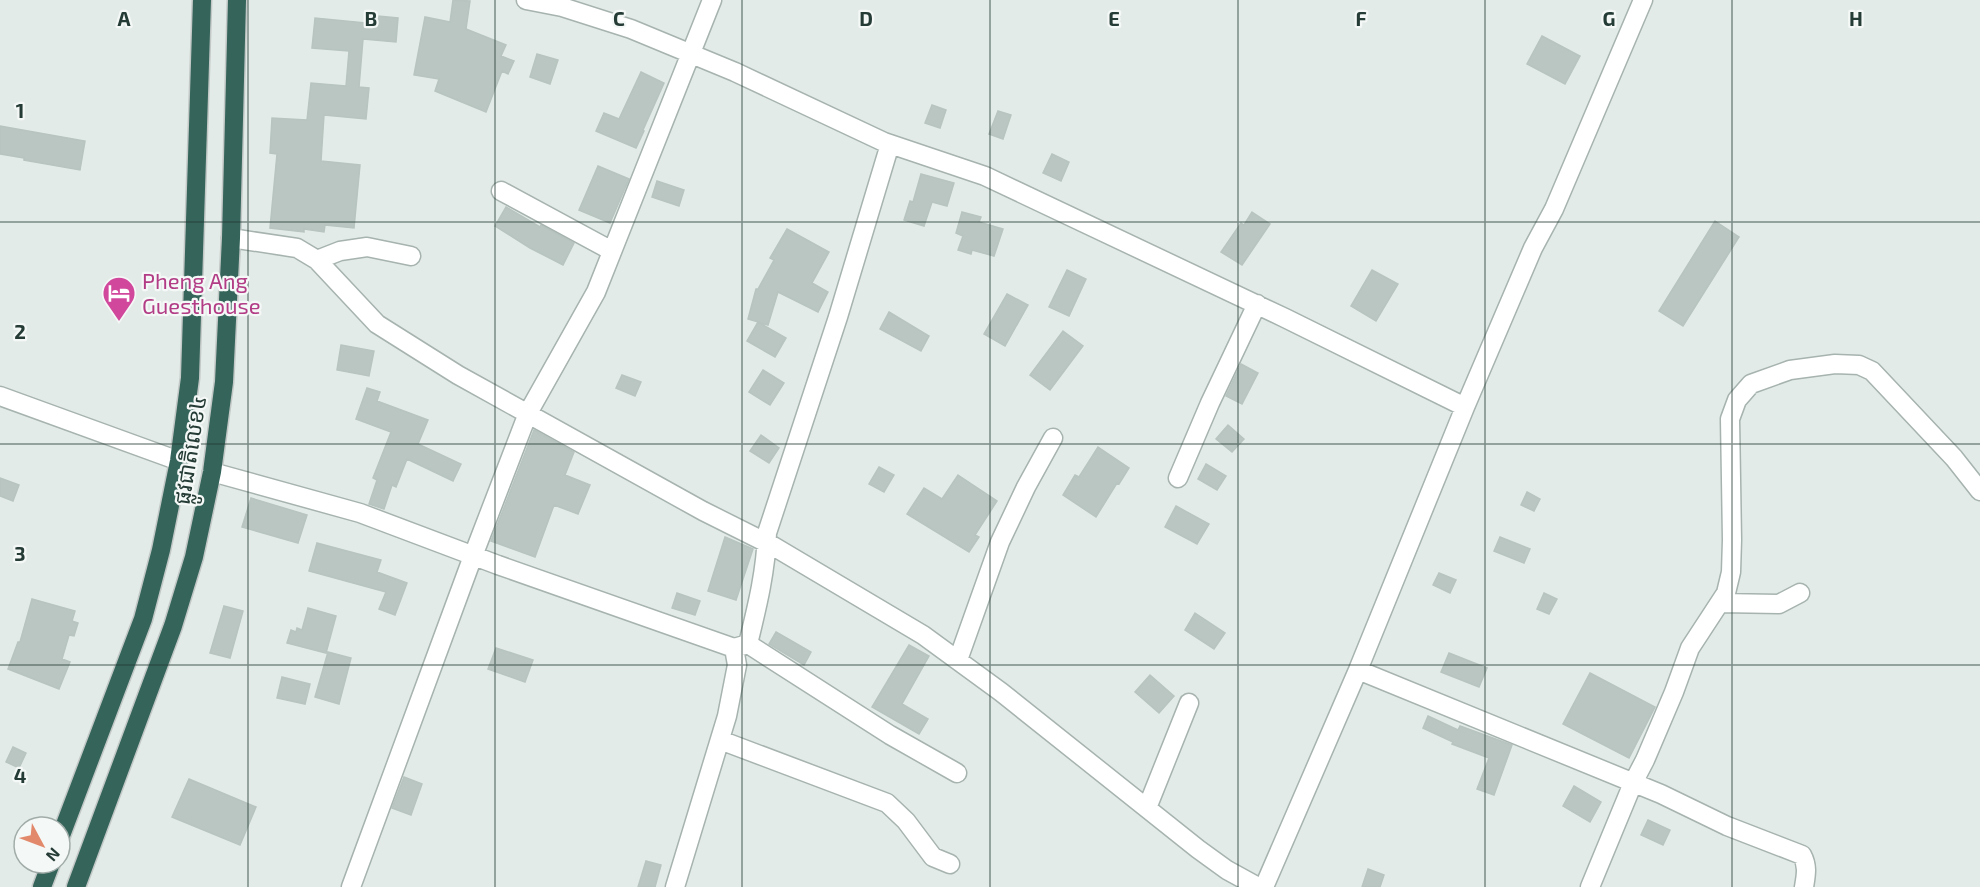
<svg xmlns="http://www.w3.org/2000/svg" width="1980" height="887" font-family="'Exo 2','Noto Sans Khmer',sans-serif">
<rect width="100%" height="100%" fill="#e3ebe8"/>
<path fill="#b9c6c1" stroke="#b7c4bf" stroke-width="1.5" d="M 453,0 L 470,1 L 466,29 L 506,45 L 501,56 L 514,61 L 508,74 L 502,71 L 486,112 L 435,91 L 439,79 L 414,75 L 425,17 L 450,22 Z
M 367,15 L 398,18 L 396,42 L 363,39 L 359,87 L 369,88 L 366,119 L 324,115 L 321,161 L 360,165 L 354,228 L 325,225 L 324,232 L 304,229 L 304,232 L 270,228 L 277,154 L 270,153 L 272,118 L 307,120 L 311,83 L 346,86 L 349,51 L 312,48 L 315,18 L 366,23 Z
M 1542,36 L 1580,56 L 1565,84 L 1527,64 Z
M 537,54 L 558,60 L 550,84 L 530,77 Z
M 641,72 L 664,83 L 643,130 L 644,131 L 636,148 L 596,131 L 604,113 L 619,119 Z
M 932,105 L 946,110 L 940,128 L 925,123 Z
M 998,111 L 1011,115 L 1003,139 L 989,134 Z
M 0,126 L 85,141 L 80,170 L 24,160 L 24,158 L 0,154 Z
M 1052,154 L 1069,162 L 1061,181 L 1043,173 Z
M 598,166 L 629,179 L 610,223 L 579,210 Z
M 921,174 L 954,183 L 947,206 L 932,202 L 924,226 L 904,220 L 910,201 L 913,202 Z
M 657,181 L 684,190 L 679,206 L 652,197 Z
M 506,207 L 540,227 L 541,225 L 574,243 L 563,265 L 530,248 L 495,226 Z
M 962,212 L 981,217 L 979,222 L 1003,229 L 994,256 L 972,250 L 971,254 L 958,250 L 963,236 L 956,233 Z
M 1252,212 L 1270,224 L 1242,265 L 1221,252 L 1241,223 L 1244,225 Z
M 1715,221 L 1739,237 L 1683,326 L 1659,311 Z
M 787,229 L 829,252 L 812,283 L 828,292 L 818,312 L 778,292 L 768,325 L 748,319 L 756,289 L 758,289 L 774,260 L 770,258 Z
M 1067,270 L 1086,279 L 1069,316 L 1049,307 Z
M 1372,270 L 1398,284 L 1376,321 L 1351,306 Z
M 1007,294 L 1028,305 L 1005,346 L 984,334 Z
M 889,312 L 929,336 L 921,351 L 880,329 Z
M 758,322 L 786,338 L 775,357 L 747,341 Z
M 1063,331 L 1083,346 L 1050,390 L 1030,375 Z
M 341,345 L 374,351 L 369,376 L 337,370 Z
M 1241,364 L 1258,373 L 1242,404 L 1226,396 Z
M 763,370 L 784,383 L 770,405 L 749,392 Z
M 622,375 L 641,382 L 635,396 L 616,388 Z
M 367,388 L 380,392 L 377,401 L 428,420 L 418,444 L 461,464 L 453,481 L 407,459 L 396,487 L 392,485 L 384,509 L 369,504 L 377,480 L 373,478 L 391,432 L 356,419 Z
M 1228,425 L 1244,439 L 1232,452 L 1216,439 Z
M 534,430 L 574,452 L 565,475 L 590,485 L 578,514 L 554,505 L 535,557 L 491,541 Z
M 761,435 L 779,448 L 769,463 L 750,451 Z
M 1098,447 L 1129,468 L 1119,484 L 1117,483 L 1096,517 L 1063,495 L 1075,475 L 1079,477 Z
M 1206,464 L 1226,476 L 1217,490 L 1198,479 Z
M 879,467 L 894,475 L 884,492 L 869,484 Z
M 958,475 L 997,501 L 975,535 L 979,537 L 969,552 L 907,514 L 924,488 L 942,499 Z
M 0,478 L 19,485 L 13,501 L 0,496 Z
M 1527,492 L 1540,499 L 1534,511 L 1521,505 Z
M 251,498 L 307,515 L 298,543 L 242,527 Z
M 1176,506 L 1209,524 L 1197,544 L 1165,527 Z
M 725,537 L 753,549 L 736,600 L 708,591 Z
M 1500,537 L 1530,549 L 1524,563 L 1494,551 Z
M 317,543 L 381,560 L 377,572 L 407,583 L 395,615 L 379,609 L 386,592 L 309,571 Z
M 1439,573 L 1456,580 L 1450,593 L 1433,585 Z
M 677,593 L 700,601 L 695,615 L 672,608 Z
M 1544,593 L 1557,599 L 1549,614 L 1537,609 Z
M 32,599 L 75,611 L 72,621 L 78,623 L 74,636 L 69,635 L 62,659 L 70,662 L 59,689 L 8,669 L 18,642 L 20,642 Z
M 224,606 L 243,611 L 230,658 L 210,653 Z
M 308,608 L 336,616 L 326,653 L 287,643 L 291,630 L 296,632 L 297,628 L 302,630 Z
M 1195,613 L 1225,633 L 1214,649 L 1185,630 Z
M 776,632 L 811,652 L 804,665 L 769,644 Z
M 909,645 L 929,656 L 902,704 L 928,719 L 919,734 L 872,707 Z
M 496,648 L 533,660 L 525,682 L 488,669 Z
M 328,652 L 351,658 L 339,704 L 315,697 Z
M 1449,653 L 1487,668 L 1479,687 L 1441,672 Z
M 1590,673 L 1655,707 L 1629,758 L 1563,724 Z
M 1150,675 L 1174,696 L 1159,713 L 1135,692 Z
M 282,677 L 310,684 L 305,704 L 277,698 Z
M 1428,716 L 1458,730 L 1460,726 L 1512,745 L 1494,795 L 1477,789 L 1489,758 L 1452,744 L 1453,742 L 1423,728 Z
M 13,747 L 26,753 L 19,768 L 6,762 Z
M 404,777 L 422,784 L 411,815 L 392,808 Z
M 189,779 L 256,807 L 240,845 L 172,817 Z
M 1574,786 L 1601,802 L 1590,822 L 1563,806 Z
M 1648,820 L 1670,830 L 1663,845 L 1641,835 Z
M 646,861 L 661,865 L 655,887 L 638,887 Z
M 1368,869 L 1384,875 L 1380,887 L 1362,887 Z"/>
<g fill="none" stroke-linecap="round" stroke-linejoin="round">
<defs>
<path id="minor" d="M 526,0 L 562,7 L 631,29 L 735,72 L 884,142 L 985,176 L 1285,318 L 1465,407
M 501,191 L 612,251
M 231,238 L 297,248 L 317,260 L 377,324 L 458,375 L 703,511 L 773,546 L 923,635 L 1001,692 L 1198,849 L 1227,870 L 1258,887
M 317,260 L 340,251 L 367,247 L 411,256
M 0,396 L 179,461
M 212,472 L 360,513 L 498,565 L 734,648
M 1178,478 L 1210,403 L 1257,304
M 1721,603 L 1779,604 L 1800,593
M 748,644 L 890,735 L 957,773
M 958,660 L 1000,542 L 1026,487 L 1053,438
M 1358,670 L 1661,794 L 1727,826 L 1802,855 C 1808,866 1806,875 1804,887
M 720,740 L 887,803 L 906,821 L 933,857 L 950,864
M 1147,808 L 1189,703
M 351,887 L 473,556 L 528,413 L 596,292 L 712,0
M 675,887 L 727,716 L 737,665 L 734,648 L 748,644 C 757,607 766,571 767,533 L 838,317 L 890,144
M 1264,887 L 1358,670 L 1465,407 L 1533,248 L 1554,209 L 1643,0
M 1590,887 L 1633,783 L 1645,760 L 1674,692 L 1690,648 L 1726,593 L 1731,572 L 1732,540 L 1730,419 L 1737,400 L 1751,384 L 1790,370 L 1835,364 L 1859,365 L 1872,371 L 1954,458 L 1980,491"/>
<path id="highway" d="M 60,838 L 143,619 L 161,550 L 179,461 L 190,378 L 202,0
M 42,887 L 51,863
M 76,887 L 173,626 L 194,557 L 212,472 L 224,382 L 231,238 L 237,0"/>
</defs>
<use href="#minor" stroke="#a6b3af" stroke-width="21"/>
<use href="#highway" stroke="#c2c8c6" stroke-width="21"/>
<use href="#minor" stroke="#fff" stroke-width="18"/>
<use href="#highway" stroke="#34645a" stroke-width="18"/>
</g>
<path fill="none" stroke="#253b35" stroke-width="1.5" stroke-opacity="0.55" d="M 248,0 L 248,887M 495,0 L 495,887M 742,0 L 742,887M 990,0 L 990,887M 1238,0 L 1238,887M 1485,0 L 1485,887M 1732,0 L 1732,887M 0,222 L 1980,222M 0,444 L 1980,444M 0,665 L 1980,665"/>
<defs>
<symbol id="hotel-pin" viewBox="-11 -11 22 30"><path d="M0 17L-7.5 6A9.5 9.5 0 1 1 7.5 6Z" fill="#d1479c" stroke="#f4f8f6"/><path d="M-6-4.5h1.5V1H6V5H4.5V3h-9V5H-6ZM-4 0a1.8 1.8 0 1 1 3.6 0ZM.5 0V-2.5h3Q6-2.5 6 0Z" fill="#fff"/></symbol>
</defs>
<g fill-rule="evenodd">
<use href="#hotel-pin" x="100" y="274" width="38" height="52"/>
</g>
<g text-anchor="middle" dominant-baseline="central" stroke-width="4.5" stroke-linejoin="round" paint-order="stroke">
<g font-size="22" fill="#b23c85" stroke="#f4f8f6" text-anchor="start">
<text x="142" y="280">Pheng Ang<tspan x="142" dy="25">Guesthouse</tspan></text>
</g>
<g font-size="22" fill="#253b35" stroke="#f4f8f6">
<text transform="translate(189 450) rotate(-81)">ផ្លូវជាតិលេខ៤</text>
</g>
</g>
<g font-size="20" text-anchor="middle" font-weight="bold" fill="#253b35" stroke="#f4f8f6" stroke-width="4.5" stroke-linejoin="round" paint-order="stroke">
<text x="124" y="26">A</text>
<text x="371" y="26">B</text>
<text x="619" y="26">C</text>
<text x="866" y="26">D</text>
<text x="1114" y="26">E</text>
<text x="1361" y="26">F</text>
<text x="1609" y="26">G</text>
<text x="1856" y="26">H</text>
<text x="20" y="118">1</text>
<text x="20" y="339">2</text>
<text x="20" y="561">3</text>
<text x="20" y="783">4</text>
</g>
<g transform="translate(42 845) rotate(131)"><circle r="28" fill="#f4f8f6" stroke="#a1aca9" stroke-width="1.5"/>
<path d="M0-4.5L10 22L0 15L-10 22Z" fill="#e2886b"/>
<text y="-9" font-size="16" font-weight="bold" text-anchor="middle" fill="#253b35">N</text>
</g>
</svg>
